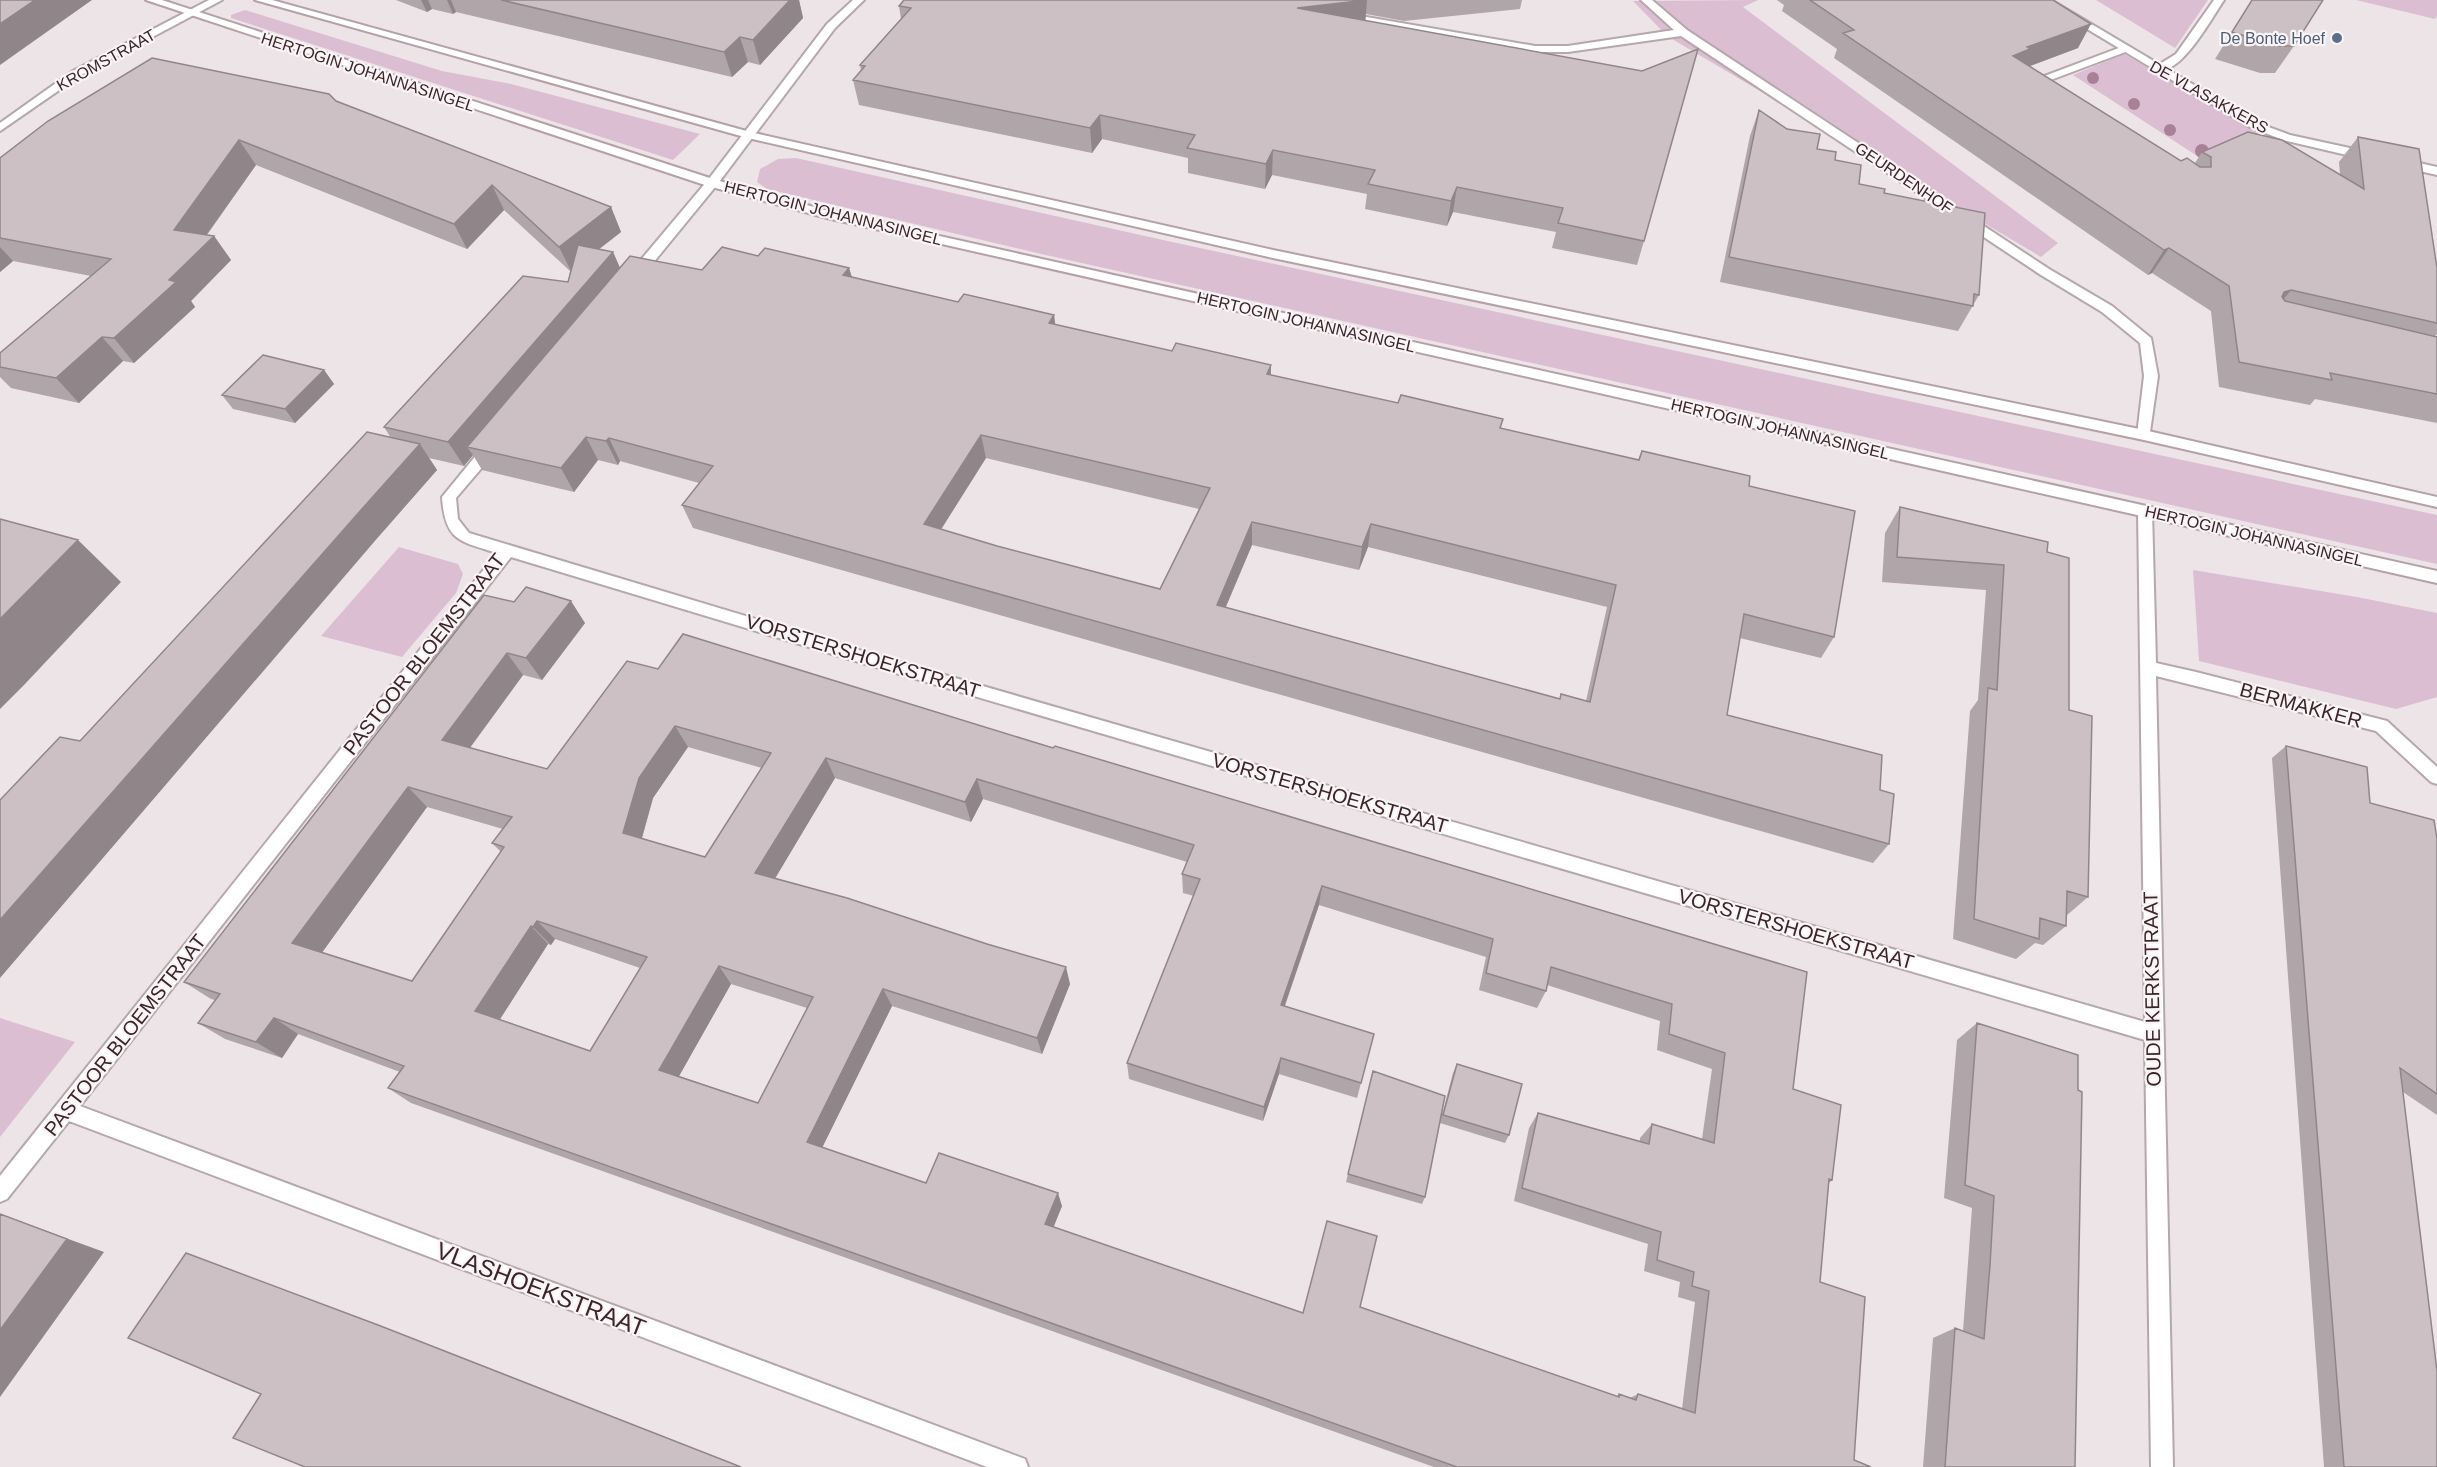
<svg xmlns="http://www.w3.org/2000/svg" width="2437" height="1467" font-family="Helvetica,sans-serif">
<rect width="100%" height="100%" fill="#ede4e7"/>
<path fill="#dcbed2" d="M 1758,0 L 1743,7 L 2058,243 L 2041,257 L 1667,36 L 1633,1 Z
M 2096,0 L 2208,0 L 2175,48 Z
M 2356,0 L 2437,0 L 2437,16 L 2435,19 Z
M 245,10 L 442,71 L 511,84 L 700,134 L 673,160 L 231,18 L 231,15 Z
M 2124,54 L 2268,138 L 2211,165 L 2073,75 Z
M 796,158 L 1163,240 L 2437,515 L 2437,564 L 1050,256 L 767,189 L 757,182 L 760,169 L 778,159 Z
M 399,547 L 458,564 L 463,574 L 456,593 L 402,657 L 321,636 Z
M 2193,570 L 2357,597 L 2437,613 L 2437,697 L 2396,709 L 2199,661 Z
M 0,1018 L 75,1042 L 0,1137 Z"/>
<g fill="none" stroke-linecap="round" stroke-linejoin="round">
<defs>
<path id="service" d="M 2214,0 L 2224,0 C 2211,19 2181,76 2155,71 L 2155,67 L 2176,54 Z
M 2124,46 L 2129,49 L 2128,51 L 2040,84 L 2040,88 L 2032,88 L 2026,83 Z"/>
<path id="minor" d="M 853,0 L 864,0 L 835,28 L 716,186 L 639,280 L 629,280 L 628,277 L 629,274 L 708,180 L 827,24 Z
M 1641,0 L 1652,0 L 1687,30 L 2049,269 L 2112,306 L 2151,338 L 2158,376 L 2149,439 L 2139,439 L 2137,435 L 2144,376 L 2140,343 L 2102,312 L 2041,275 L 1681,36 L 1568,52 L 1535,52 L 1343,19 L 1338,16 L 1343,13 L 1535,46 L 1568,46 L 1674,30 Z
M 2039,0 L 2051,0 L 2258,123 L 2290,135 L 2368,152 L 2374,156 L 2368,160 L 2283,140 L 2250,127 Z
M 2402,159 L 2437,167 L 2437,175 L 2398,166 L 2396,163 Z
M 492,441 L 499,446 L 497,450 L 456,498 L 458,519 L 469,533 L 872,654 L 2145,1022 L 2138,511 L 2140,507 L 2150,507 L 2152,511 L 2156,663 L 2196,672 L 2387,721 L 2437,767 L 2437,784 L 2431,782 L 2376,731 L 2156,676 L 2173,1467 L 2151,1467 L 2145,1040 L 872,666 L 511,557 L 80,1106 L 1017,1456 L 1025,1459 L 1028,1467 L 987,1467 L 69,1121 L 7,1199 L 0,1202 L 0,1176 L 497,553 C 459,541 445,541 442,497 L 487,442 Z"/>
<path id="tertiary" d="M 209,0 L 222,0 L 81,75 L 0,131 L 0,123 L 73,71 Z"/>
<path id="secondary" d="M 146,0 L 162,0 L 716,180 L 832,212 L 2437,571 L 2437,583 L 827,218 L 708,186 Z
M 255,0 L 272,0 L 750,132 L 1273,250 L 2144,430 L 2437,497 L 2437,507 L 2144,440 L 1273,258 L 748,138 Z"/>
</defs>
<use href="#service" stroke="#b5a7aa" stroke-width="4"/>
<use href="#minor" stroke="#b5a7aa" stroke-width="4"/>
<use href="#tertiary" stroke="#b5a7aa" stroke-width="4"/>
<use href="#secondary" stroke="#b5a0a6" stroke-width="4"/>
<use href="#service" fill="#fff" fill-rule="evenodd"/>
<use href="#minor" fill="#fff" fill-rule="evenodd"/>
<use href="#tertiary" fill="#fff" fill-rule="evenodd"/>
<use href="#secondary" fill="#fff" fill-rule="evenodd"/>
</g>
<g fill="#a98197">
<circle cx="2093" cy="78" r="6"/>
<circle cx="2134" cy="104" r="6"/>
<circle cx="2170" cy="130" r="6"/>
<circle cx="2202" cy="151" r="7"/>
</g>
<path fill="#b0a5a9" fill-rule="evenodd" d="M 396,0 L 799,0 L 803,18 L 760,65 L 748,62 L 732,77 L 456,12 L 453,14 L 432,9 L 427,12 Z
M 904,0 L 1522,0 L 1520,9 L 1404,21 L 1366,14 L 1365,21 L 1644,241 L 1637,265 L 1552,248 L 1556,232 L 1453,212 L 1447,226 L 1365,209 L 1367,194 L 1272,175 L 1265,189 L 1188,173 L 1188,158 L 1102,139 L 1092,153 L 859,105 L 853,80 L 861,71 L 860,65 L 901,19 L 899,6 Z
M 1777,0 L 2053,0 L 2078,48 L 2030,66 L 2181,161 L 2195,163 L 2202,152 L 2340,175 L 2339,162 L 2358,137 L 2437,268 L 2437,334 L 2434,337 L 2437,337 L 2437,423 L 2315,399 L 2310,405 L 2219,387 L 2211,311 L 2152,273 L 2148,275 L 1834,58 L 1837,49 L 1782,11 L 1784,5 Z
M 2252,0 L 2294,46 L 2275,73 L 2260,73 L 2215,59 Z
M 336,101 L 611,207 L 621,232 L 599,249 L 613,252 L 620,268 L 702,270 L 758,256 L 849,268 L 852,277 L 958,302 L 1054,315 L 1055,325 L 1172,351 L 1271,365 L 1271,375 L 1545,439 L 1638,460 L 1642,451 L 1749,486 L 1834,637 L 1821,658 L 1740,638 L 1727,715 L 1880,790 L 1889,844 L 1873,863 L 693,528 L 682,505 L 699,483 L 620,461 L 618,465 L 598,460 L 574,492 L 482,470 L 473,455 L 464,466 L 429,458 L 437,470 L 380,535 L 80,741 L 391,438 L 384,427 L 568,282 L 570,271 L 504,210 L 467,249 L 256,165 L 207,235 L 214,236 L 231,260 L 191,301 L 195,307 L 134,363 L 123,361 L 79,403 L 11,388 L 0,377 L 0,353 L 91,276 L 13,261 L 0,272 L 0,158 ZM 986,458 L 1199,509 L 1160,589 L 997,546 L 941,529 ZM 1252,545 L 1359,570 L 1368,547 L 1607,607 L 1586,701 L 1559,699 L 1226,607 Z
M 1759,110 L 1835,160 L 1859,184 L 1884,193 L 1979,295 L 1958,331 L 1720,282 L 1750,136 Z
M 324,370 L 334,384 L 295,423 L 233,409 L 222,395 Z
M 1900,507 L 2047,552 L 2069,710 L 2088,897 L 2066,916 L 2066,926 L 2043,945 L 2035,943 L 2016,959 L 1953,939 L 1970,711 L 1978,700 L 1986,590 L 1882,582 L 1885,533 Z
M 484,595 L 585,623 L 542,680 L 523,675 L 470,748 L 547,769 L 658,669 L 1053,748 L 1807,972 L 1793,1089 L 1832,1180 L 1829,1183 L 1820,1282 L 1854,1460 L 1871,1467 L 1434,1467 L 411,1103 L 388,1088 L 400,1072 L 298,1034 L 282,1058 L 225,1039 L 198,1023 L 215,1000 L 211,999 L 184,982 ZM 688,747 L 762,768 L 705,857 L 642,838 L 653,798 ZM 835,778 L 971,822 L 983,799 L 1187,862 L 1182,874 L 1183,893 L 1194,896 L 1127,1063 L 1129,1079 L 1263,1121 L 1279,1074 L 1357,1098 L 1374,1034 L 1285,1006 L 1319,905 L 1486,957 L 1479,990 L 1537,1008 L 1546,991 L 1547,985 L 1660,1021 L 1657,1050 L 1712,1069 L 1702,1139 L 1652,1124 L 1640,1138 L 1640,1141 L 1538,1113 L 1529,1128 L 1514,1201 L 1648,1244 L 1644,1271 L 1680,1282 L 1678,1297 L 1695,1302 L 1682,1409 L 1638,1394 L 1630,1398 L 1619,1394 L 1617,1396 L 1360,1307 L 1303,1313 L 1053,1227 L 1062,1206 L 926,1183 L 822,1148 L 892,1006 L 1042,1054 L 1070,984 L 775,878 ZM 427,807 L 503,829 L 492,843 L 501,852 L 412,981 L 322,952 ZM 555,939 L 640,968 L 590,1051 L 500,1019 L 548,944 L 551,945 ZM 731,984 L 807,1008 L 758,1103 L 679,1076 Z
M 2286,746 L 2370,803 L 2437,839 L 2437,1115 L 2403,1092 L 2437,1467 L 2324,1467 L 2272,758 Z
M 1977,1023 L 2075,1467 L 1923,1467 L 1933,1338 L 1955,1328 L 1963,1331 L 1972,1208 L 1944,1198 L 1957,1040 Z
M 1457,1064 L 1509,1135 L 1505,1143 L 1440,1123 L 1425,1197 L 1422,1204 L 1346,1182 L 1373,1071 L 1442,1115 L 1453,1073 Z"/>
<path fill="#90868a" d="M 35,0 L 92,0 L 0,65 L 0,24 Z
M 421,0 L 428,0 L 432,9 L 427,12 Z
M 447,0 L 451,0 L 456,12 L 453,14 Z
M 790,0 L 799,0 L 803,18 L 760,65 L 753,40 Z
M 1367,0 L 1365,25 L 1297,8 Z
M 2091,24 L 2078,48 L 2019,70 L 2013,56 L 2027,47 Z
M 740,37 L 748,62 L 732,77 L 724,52 Z
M 1100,115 L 1102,139 L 1092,153 L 1090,128 Z
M 239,140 L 256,165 L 192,255 L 174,230 Z
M 1273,150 L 1272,175 L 1265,189 L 1266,164 Z
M 492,185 L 504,210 L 467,249 L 454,224 Z
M 1457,187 L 1453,212 L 1447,226 L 1451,201 Z
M 611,207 L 621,232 L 571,271 L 559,247 Z
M 214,236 L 231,260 L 191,301 L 195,307 L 134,363 L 114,338 L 169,280 Z
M 0,247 L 13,261 L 0,272 Z
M 2169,248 L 2152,273 L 2148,275 L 2164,250 Z
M 613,252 L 624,277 L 467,447 L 473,455 L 464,466 L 448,442 Z
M 849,268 L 856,292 L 843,275 Z
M 2291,290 L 2271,315 L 2284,292 Z
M 1054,315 L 1057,338 L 1049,323 Z
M 102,337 L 123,361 L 79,403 L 56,378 Z
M 1271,365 L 1270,389 L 1267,374 Z
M 324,370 L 334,384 L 295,423 L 285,409 Z
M 981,435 L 986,458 L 930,547 L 924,524 Z
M 586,437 L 598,460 L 574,492 L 561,468 Z
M 609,438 L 620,461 L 618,465 L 606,441 Z
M 420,444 L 437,470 L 380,535 L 0,978 L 0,920 L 361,510 Z
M 1252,522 L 1252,545 L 1217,627 L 1217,605 Z
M 1371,524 L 1368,547 L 1359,570 L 1362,547 Z
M 78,540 L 121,582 L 24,685 L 0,709 L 0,619 Z
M 571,601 L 585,623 L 542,680 L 526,658 Z
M 507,653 L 523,675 L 460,761 L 442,740 Z
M 675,726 L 688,747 L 653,798 L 638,852 L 623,833 L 639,778 Z
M 826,758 L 835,778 L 767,892 L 755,873 Z
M 977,779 L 983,799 L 971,822 L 965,802 Z
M 408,787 L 427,807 L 316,961 L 292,943 Z
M 1322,886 L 1319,905 L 1279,1022 L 1281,1005 Z
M 537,921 L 555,939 L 551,945 L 533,927 Z
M 531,926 L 548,944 L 495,1027 L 475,1011 Z
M 719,966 L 731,984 L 674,1085 L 659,1070 Z
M 1066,967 L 1070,984 L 1042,1054 L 1037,1038 Z
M 883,989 L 892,1006 L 818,1156 L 807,1142 Z
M 274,1018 L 298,1034 L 282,1058 L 256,1042 Z
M 1281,1058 L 1279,1074 L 1263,1121 L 1264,1107 Z
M 1058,1193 L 1062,1206 L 1050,1236 L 1045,1224 Z
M 0,1214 L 104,1252 L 0,1397 Z"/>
<path fill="#cdc0c5" stroke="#90868a" stroke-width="1.5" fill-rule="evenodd" d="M 0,0 L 35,0 L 0,24 Z
M 501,0 L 790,0 L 753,40 L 740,37 L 724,52 Z
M 904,0 L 1367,0 L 1297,8 L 1642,71 L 1698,49 L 1644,241 L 1558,223 L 1563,208 L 1457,187 L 1451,201 L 1368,184 L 1375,170 L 1273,150 L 1266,164 L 1187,148 L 1195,135 L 1100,115 L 1090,128 L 853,80 L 865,66 L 860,65 L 911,8 L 899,6 Z
M 1810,0 L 2053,0 L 2091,24 L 2027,47 L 2030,49 L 2013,56 L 2181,161 L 2187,158 L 2200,167 L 2211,167 L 2211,157 L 2202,152 L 2248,132 L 2282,140 L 2364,189 L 2358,137 L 2419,149 L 2437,268 L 2437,323 L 2291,290 L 2284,292 L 2282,297 L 2285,301 L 2437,337 L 2437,394 L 2330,373 L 2332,380 L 2239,362 L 2229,286 L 2169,248 L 2164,250 L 1843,33 L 1854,30 Z
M 2252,0 L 2323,0 L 2294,46 L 2278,46 L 2232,32 Z
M 152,58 L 329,94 L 336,101 L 611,207 L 559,247 L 492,185 L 454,224 L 239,140 L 174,230 L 214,236 L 169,280 L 176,282 L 114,338 L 102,337 L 56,378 L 0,367 L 0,353 L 111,259 L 0,238 L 0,158 L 48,121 Z
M 1759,110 L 1787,129 L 1820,134 L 1817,149 L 1836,152 L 1835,160 L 1861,165 L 1859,184 L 1885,189 L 1884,193 L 1985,213 L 1979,295 L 1974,294 L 1973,306 L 1729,257 Z
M 578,245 L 613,252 L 448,442 L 384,427 L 523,276 L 568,282 Z
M 722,247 L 758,256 L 765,248 L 849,268 L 843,275 L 958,302 L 964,294 L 1054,315 L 1049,323 L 1172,351 L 1176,343 L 1271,365 L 1267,374 L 1398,403 L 1401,395 L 1503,419 L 1500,428 L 1639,460 L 1642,451 L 1750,476 L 1749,486 L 1855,511 L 1834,637 L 1744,614 L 1727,715 L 1882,755 L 1880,790 L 1894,794 L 1889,844 L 682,505 L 713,466 L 609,438 L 606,441 L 586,437 L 561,468 L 467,447 L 630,256 L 702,270 ZM 981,435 L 1210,488 L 1160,589 L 997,546 L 924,524 ZM 1252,522 L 1362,547 L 1371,524 L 1616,585 L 1590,702 L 1561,694 L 1560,699 L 1217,605 Z
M 263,355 L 324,370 L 285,409 L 222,395 Z
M 367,432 L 420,444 L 361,510 L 0,920 L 0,800 L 60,737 L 80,741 Z
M 1900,507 L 2048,542 L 2047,552 L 2069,558 L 2069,710 L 2092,716 L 2088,897 L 2067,891 L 2066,926 L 2040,918 L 2039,939 L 1974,919 L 1988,688 L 1997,690 L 2004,565 L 1897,557 Z
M 0,519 L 78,540 L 0,619 Z
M 526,587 L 571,601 L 526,658 L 507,653 L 442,740 L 547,769 L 627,661 L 658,669 L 683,634 L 1053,748 L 1055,746 L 1807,972 L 1793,1089 L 1841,1105 L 1832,1180 L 1829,1179 L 1820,1282 L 1865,1297 L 1854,1460 L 1871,1467 L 1457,1467 L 388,1088 L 404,1066 L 274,1018 L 256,1042 L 198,1023 L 220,994 L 184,982 L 484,595 L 514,602 ZM 675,726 L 771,753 L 705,857 L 623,833 L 639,778 ZM 826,758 L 965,802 L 977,779 L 1194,845 L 1182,874 L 1200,879 L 1127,1063 L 1264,1107 L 1281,1058 L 1361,1083 L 1374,1034 L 1281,1005 L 1322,886 L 1493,939 L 1486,973 L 1546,991 L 1551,967 L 1672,1004 L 1669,1034 L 1725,1053 L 1714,1143 L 1652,1124 L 1649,1144 L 1538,1113 L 1522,1188 L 1661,1232 L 1657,1260 L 1694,1272 L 1692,1286 L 1709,1291 L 1695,1413 L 1638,1394 L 1636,1400 L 1619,1394 L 1619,1397 L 1360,1307 L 1377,1236 L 1327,1221 L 1303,1313 L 1045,1224 L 1058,1193 L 939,1153 L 926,1183 L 807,1142 L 883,989 L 1037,1038 L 1066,967 L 987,944 L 847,898 L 755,873 ZM 408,787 L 512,817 L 492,843 L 504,847 L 412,981 L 292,943 ZM 537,921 L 647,957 L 590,1051 L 475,1011 L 531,926 L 533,927 ZM 719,966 L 813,997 L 758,1103 L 659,1070 Z
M 2286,746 L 2367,767 L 2370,803 L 2434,820 L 2437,839 L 2437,1094 L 2400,1068 L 2437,1371 L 2437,1467 L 2344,1467 Z
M 1977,1023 L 2078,1055 L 2078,1090 L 2082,1092 L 2075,1467 L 1945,1467 L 1955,1328 L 1984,1339 L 1990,1265 L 1994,1196 L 1965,1185 Z
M 1457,1064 L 1522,1084 L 1509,1135 L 1443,1115 Z
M 1373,1071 L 1445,1096 L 1425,1197 L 1348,1174 Z
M 0,1214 L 67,1239 L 0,1330 Z
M 186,1253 L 378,1325 L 741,1467 L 305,1467 L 233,1438 L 261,1394 L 128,1338 Z"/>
<circle fill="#5c6f8a" stroke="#f9f4f6" stroke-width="2" cx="2337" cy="38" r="6"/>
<g text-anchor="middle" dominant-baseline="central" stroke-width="4.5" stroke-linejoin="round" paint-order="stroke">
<g font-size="16" fill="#4e5e75" stroke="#f9f4f6" text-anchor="end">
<text x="2325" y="38">De Bonte Hoef</text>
</g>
<g font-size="16" fill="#3d2429" stroke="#f9f4f6">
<text transform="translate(106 60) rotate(-29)">KROMSTRAAT</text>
<text transform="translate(368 72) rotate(18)">HERTOGIN JOHANNASINGEL</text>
<text transform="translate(2209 97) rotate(29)">DE VLASAKKERS</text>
<text transform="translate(1904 178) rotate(34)">GEURDENHOF</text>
<text transform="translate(833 213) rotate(14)">HERTOGIN JOHANNASINGEL</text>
<text transform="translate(1306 322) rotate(13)">HERTOGIN JOHANNASINGEL</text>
<text transform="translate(1780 429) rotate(13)">HERTOGIN JOHANNASINGEL</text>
<text transform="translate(2254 536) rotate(13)">HERTOGIN JOHANNASINGEL</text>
</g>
<g font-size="20" fill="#3d2429" stroke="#f9f4f6">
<text transform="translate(424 654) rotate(-52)">PASTOOR BLOEMSTRAAT</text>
<text transform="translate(863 656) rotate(17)">VORSTERSHOEKSTRAAT</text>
<text transform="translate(2301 705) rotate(15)">BERMAKKER</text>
<text transform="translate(1330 793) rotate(16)">VORSTERSHOEKSTRAAT</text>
<text transform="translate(1796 929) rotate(16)">VORSTERSHOEKSTRAAT</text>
<text transform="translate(2152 989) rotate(-91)">OUDE KERKSTRAAT</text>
<text transform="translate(125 1035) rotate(-52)">PASTOOR BLOEMSTRAAT</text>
</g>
<g font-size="24" fill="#3d2429" stroke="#f9f4f6">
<text transform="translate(541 1289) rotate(21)">VLASHOEKSTRAAT</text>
</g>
</g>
</svg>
